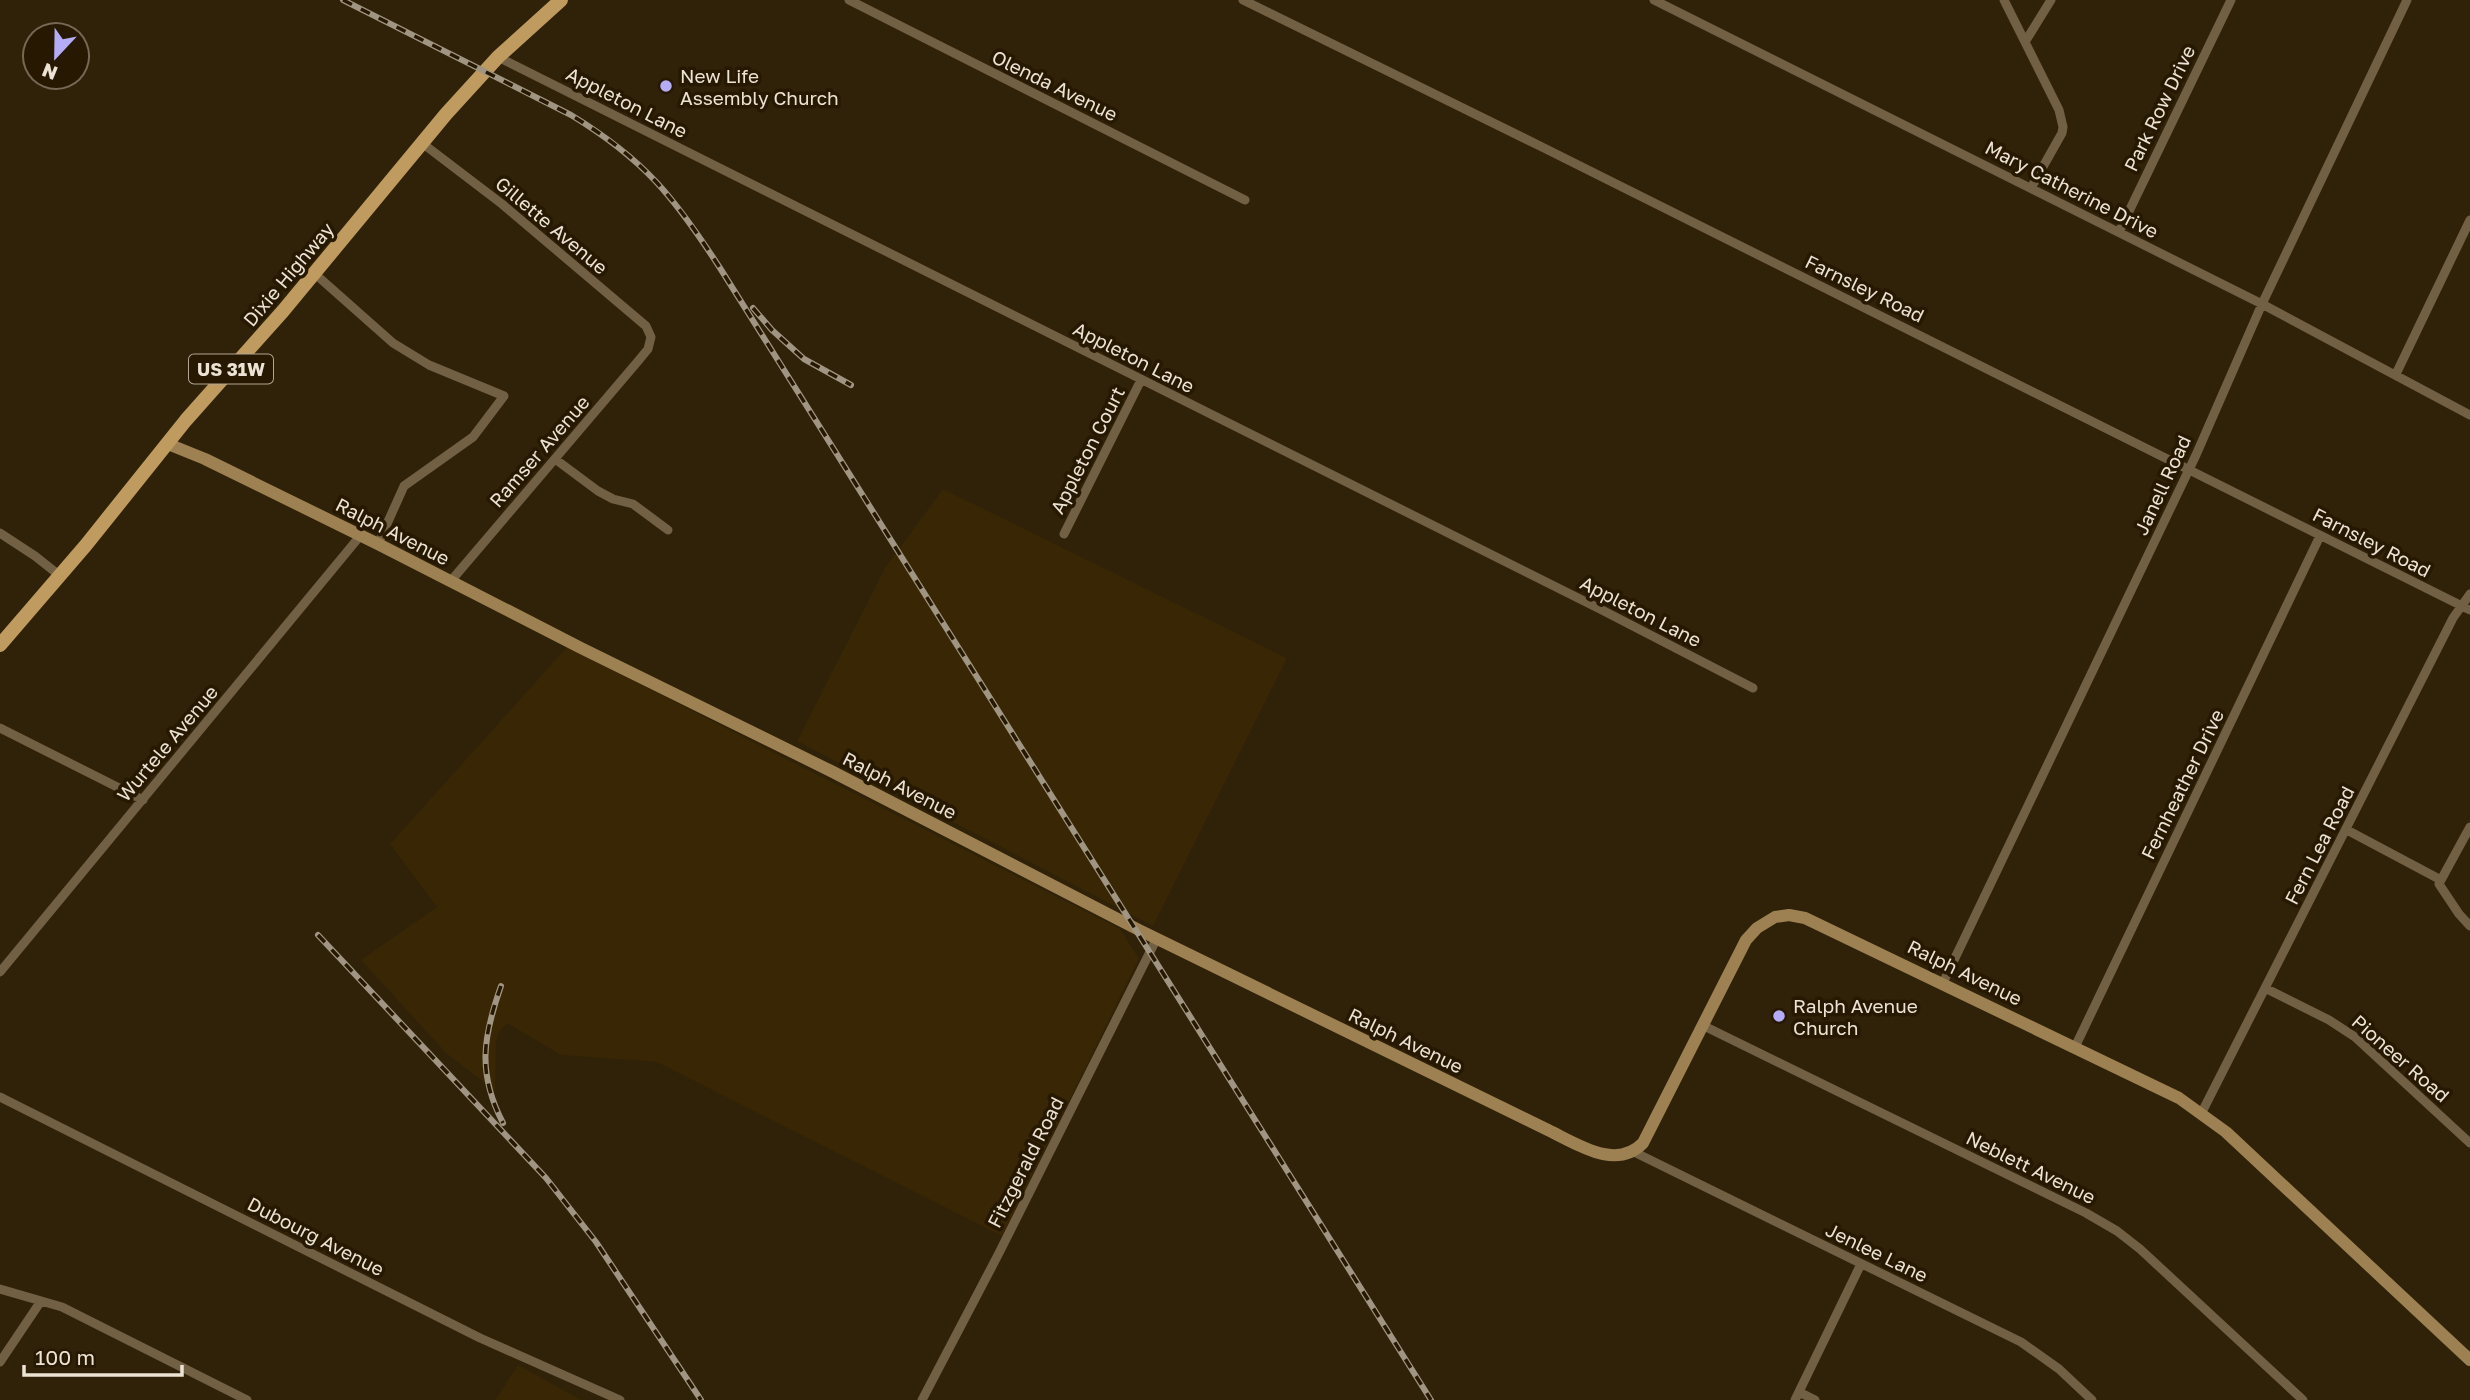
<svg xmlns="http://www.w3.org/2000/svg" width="2470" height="1400" font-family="'Golos Text',sans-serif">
<rect width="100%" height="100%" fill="#302209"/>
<path fill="#382604" d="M 943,489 L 1287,658 L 1153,926 L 797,741 L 885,568 Z
M 567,647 L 1120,929 L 1139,959 L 1002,1236 L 657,1062 L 561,1055 L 507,1023 L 499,1032 L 496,1041 L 495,1091 L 446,1053 L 361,960 L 437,907 L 390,844 Z
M 518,1365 L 581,1400 L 495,1400 Z"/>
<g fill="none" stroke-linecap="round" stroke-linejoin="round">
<path stroke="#726044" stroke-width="9" d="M 849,0 L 1245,200
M 1243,0 L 1540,146 L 2470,610
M 1654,0 L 2262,304 L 2470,415
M 2004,0 L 2059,110 L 2063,127 L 2062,133 L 2031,188
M 2025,42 L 2051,0
M 498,57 L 1600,609 L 1753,688
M 422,143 L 502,204 L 646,326 L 651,337 L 648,349 L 639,360 L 450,582
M 2119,232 L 2231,0
M 314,273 L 393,343 L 429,365 L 504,396 L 473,437 L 404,486 L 378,544
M 2396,374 L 2470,220
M 555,459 L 598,491 L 613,499 L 633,504 L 668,530
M 0,533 L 35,556 L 59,575
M 1064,534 L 1141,380
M 0,728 L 143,800
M 2347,830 L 2441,880
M 2441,880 L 2470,827
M 2441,880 L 2439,884 L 2459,914 L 2470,926
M 0,972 L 360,536
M 1943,983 L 2196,455 L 2262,304 L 2407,0
M 2265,988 L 2329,1020 L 2355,1037 L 2470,1143
M 1702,1025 L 2086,1213 L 2117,1231 L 2140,1249 L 2303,1400
M 2075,1047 L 2320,536
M 0,1097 L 480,1338 L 620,1400
M 2201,1114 L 2453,618 L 2470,594
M 1634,1152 L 2021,1342 L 2059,1369 L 2092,1400
M 0,1289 L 62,1307 L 247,1400
M 0,1362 L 41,1301
M 1799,1392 L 1815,1400
M 922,1400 L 998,1255 L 1157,938
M 1795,1400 L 1861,1264"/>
<path stroke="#9e8153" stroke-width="12" d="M 168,444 L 205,459 L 378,544 L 581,648 L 831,771 L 1139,930 L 1548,1130 C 1577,1144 1616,1171 1643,1143 L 1746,940 L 1757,928 L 1775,917 L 1789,915 L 1805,918 L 2179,1098 L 2226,1132 L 2470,1360"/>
<path stroke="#bf9b5f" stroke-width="14" d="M 0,645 L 86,545 L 186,420 L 283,311 L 446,114 L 498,57 L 561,0"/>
<defs>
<path id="rail" d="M 343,0 L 571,115 C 645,160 674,197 720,268 L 1431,1400
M 753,308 L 772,330 L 804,359 L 851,385
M 318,935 L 546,1178 L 596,1242 L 701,1400
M 501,986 C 483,1037 477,1073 503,1123"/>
</defs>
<use href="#rail" stroke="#a09582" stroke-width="6"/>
<use href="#rail" stroke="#261801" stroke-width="3.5" stroke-dasharray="10" stroke-linecap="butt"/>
</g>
<g fill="#b5acf8" stroke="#261801" stroke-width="2.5">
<circle cx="666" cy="86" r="7"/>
<circle cx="1779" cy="1016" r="7"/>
</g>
<g text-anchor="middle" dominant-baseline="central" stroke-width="7" stroke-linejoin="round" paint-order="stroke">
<rect fill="#261801" stroke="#b1a695" stroke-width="2" x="189" y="354.5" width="84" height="29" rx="5"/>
<g font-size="18" font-weight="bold" fill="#ece3d4">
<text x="231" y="369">US 31W</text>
</g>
<g font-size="19" fill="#ece3d4" stroke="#261801" text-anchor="start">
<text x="680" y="75">New Life<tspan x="680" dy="22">Assembly Church</tspan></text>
<text x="1793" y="1005">Ralph Avenue<tspan x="1793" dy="22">Church</tspan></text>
</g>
<g font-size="19" fill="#ece3d4" stroke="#261801">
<text transform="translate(1055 85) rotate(26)">Olenda Avenue</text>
<text transform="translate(627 102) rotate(27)">Appleton Lane</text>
<text transform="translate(2159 108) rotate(-64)">Park Row Drive</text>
<text transform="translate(2072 189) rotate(27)">Mary Catherine Drive</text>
<text transform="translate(552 225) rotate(40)">Gillette Avenue</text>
<text transform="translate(288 274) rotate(-50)">Dixie Highway</text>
<text transform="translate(1865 288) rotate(26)">Farnsley Road</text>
<text transform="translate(1134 357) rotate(27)">Appleton Lane</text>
<text transform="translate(1087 450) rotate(-63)">Appleton Court</text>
<text transform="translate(539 451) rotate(-49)">Ramser Avenue</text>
<text transform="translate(2162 485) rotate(-65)">Janell Road</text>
<text transform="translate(393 531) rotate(27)">Ralph Avenue</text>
<text transform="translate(2372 542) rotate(27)">Farnsley Road</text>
<text transform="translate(1641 611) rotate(27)">Appleton Lane</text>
<text transform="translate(167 743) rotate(-50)">Wurtele Avenue</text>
<text transform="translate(2182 784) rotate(-64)">Fernheather Drive</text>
<text transform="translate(900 785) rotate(27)">Ralph Avenue</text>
<text transform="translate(2319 845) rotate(-63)">Fern Lea Road</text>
<text transform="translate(1965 972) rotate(26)">Ralph Avenue</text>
<text transform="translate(1406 1040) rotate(26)">Ralph Avenue</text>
<text transform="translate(2401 1058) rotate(41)">Pioneer Road</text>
<text transform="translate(1025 1162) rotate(-63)">Fitzgerald Road</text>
<text transform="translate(2031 1167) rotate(26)">Neblett Avenue</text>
<text transform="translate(316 1236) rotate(27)">Dubourg Avenue</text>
<text transform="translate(1877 1252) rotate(26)">Jenlee Lane</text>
</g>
</g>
<g transform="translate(56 56) rotate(202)"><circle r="33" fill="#261801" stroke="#756955" stroke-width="2"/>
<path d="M0-5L12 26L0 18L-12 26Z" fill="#b5acf8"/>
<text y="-10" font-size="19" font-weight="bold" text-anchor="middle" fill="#ece3d4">N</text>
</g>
<path d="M24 1365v10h158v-10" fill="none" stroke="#ece3d4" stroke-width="3.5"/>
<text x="35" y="1365" font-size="21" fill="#ece3d4" stroke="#261801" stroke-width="5" paint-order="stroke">100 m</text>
</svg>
